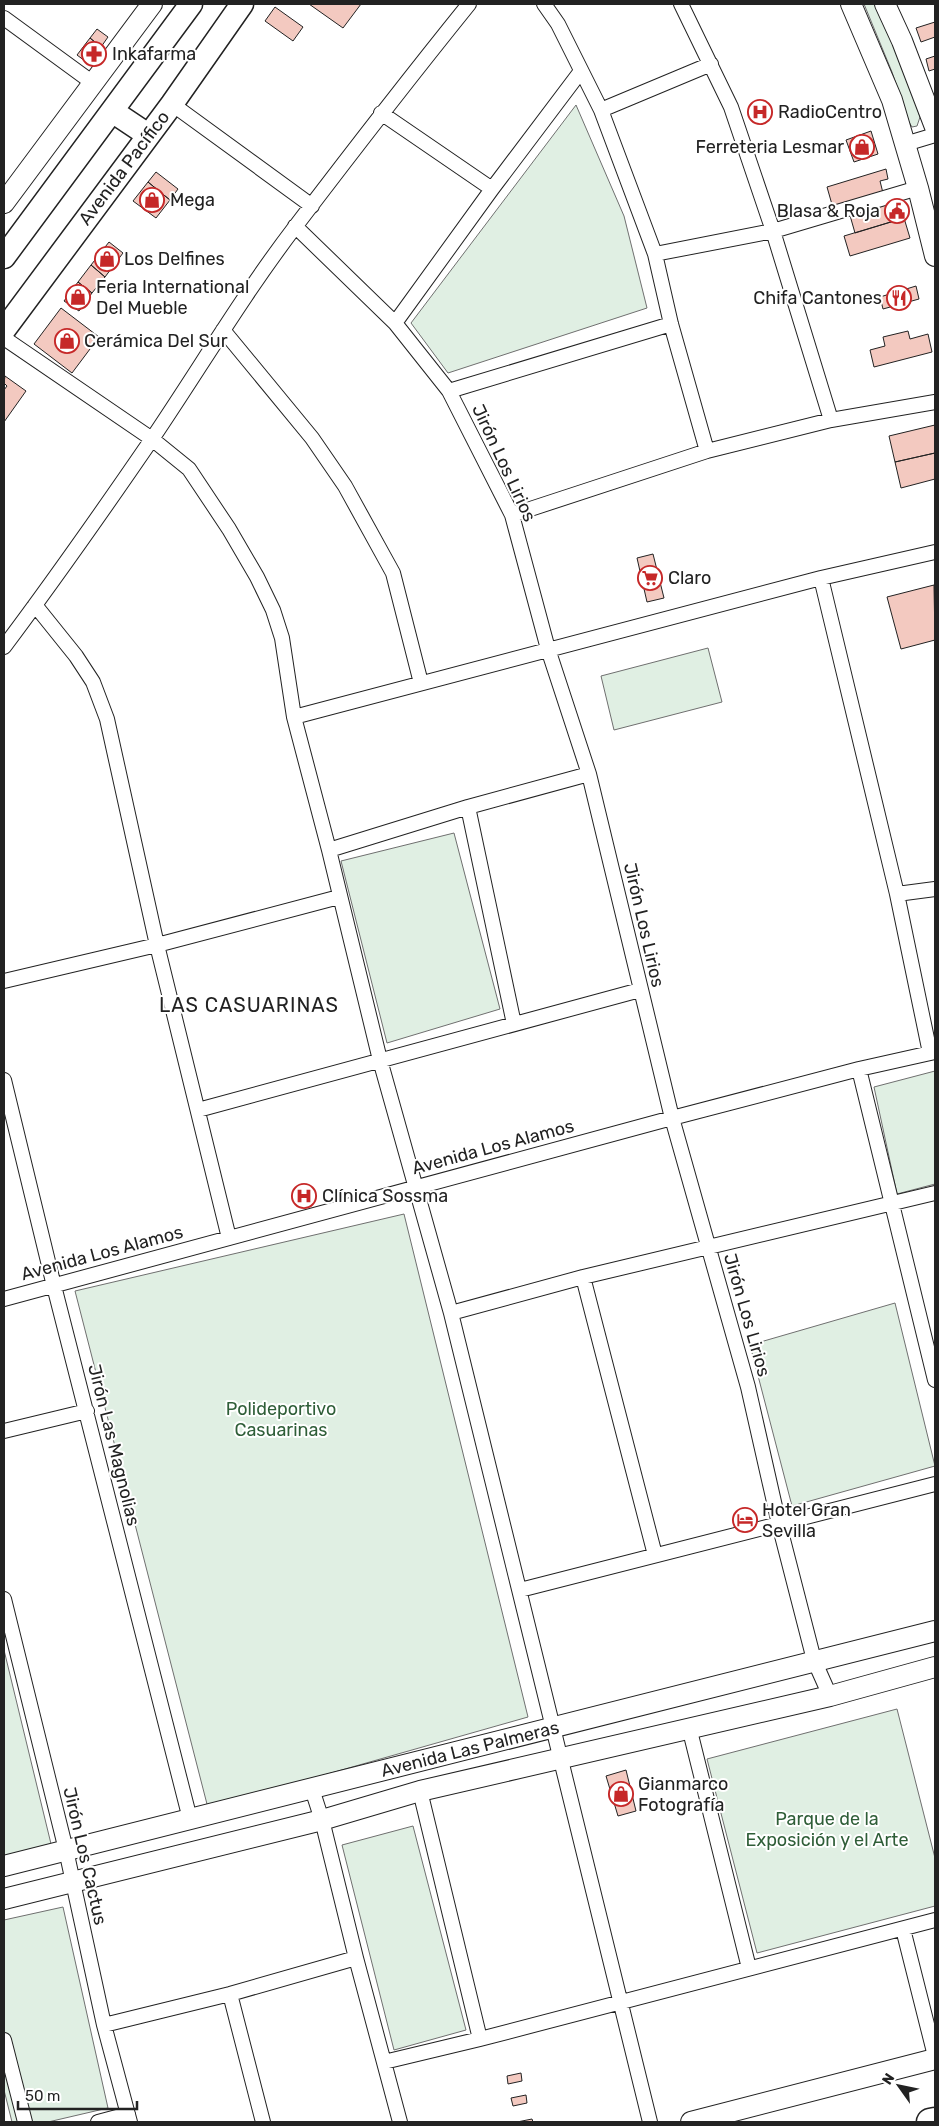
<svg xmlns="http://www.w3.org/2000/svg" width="939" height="2126" font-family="Rubik,sans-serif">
<rect width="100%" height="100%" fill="#fff"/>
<path fill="#e0efe3" stroke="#6f6f6f" d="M 864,4 L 879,4 L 909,81 L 920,117 L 917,126 L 912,127 L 909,122 L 892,72 Z
M 576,105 L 624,216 L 647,308 L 448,373 L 411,323 Z
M 708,648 L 722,702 L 614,730 L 601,676 Z
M 454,833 L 500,1009 L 387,1043 L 341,861 Z
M 935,1071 L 935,1184 L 897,1194 L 874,1087 Z
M 404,1214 L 528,1717 L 208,1808 L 75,1291 Z
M 895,1303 L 935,1466 L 792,1506 L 750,1345 Z
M 4,1650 L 52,1848 L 4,1860 Z
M 897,1709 L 935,1858 L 935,1906 L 757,1953 L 707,1759 Z
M 413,1826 L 466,2030 L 394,2050 L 342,1845 Z
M 63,1907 L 108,2108 L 48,2122 L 12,2122 L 4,2090 L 4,1920 Z"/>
<path fill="#f3c9c0" stroke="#222" d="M 309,4 L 361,4 L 343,28 Z
M 275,7 L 303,27 L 293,41 L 265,21 Z
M 935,22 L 935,37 L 921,42 L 916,28 Z
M 97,29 L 108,37 L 101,47 L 90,38 Z
M 90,38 L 101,47 L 89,64 L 77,55 Z
M 935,56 L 935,69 L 929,71 L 926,59 Z
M 871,131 L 878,154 L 854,162 L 846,140 Z
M 886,169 L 888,179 L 880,181 L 883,193 L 833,208 L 827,187 Z
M 156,172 L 178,189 L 170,200 L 148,182 Z
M 148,182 L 170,200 L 156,218 L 133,201 Z
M 897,198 L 904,218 L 855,233 L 849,212 Z
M 904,218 L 910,238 L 850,256 L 844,236 Z
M 109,242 L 123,253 L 105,277 L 91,265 Z
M 91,265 L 105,277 L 92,293 L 78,282 Z
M 78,282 L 92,293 L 79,311 L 64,301 Z
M 916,286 L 919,299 L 883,309 L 880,297 Z
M 61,308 L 99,337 L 72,373 L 34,344 Z
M 908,331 L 910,339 L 928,334 L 932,352 L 874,367 L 870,350 L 885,346 L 883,337 Z
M 5,376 L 26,391 L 4,422 L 4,390 L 7,386 L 4,383 Z
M 935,425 L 935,453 L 895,462 L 889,436 Z
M 935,453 L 935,479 L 901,488 L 895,462 Z
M 653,554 L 664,598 L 647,602 L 637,558 Z
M 934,585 L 935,640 L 901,649 L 887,597 Z
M 626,1770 L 636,1811 L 618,1816 L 606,1776 Z
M 521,2073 L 522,2081 L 508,2084 L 507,2076 Z
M 526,2095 L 527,2103 L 513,2106 L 511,2098 Z
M 532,2119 L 533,2122 L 517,2122 Z"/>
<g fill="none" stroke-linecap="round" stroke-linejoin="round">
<defs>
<path id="street" d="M 544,4 L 558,24 L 601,110 L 655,254 L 671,324 L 707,451
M 681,4 L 731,107 L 773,231 L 831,420
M 4,18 L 93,83
M 172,104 L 312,206
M 601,110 L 711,64
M 381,113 L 492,189
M 905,144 L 935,135
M 295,226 L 395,323 L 449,391 L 512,515 L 548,649 L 589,774 L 672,1118 L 748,1387 L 779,1524 L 814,1660 L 830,1696
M 655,254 L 773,231 L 918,188
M 395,323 L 492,189 L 581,71
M 223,330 L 312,438 L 345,486 L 393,573 L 421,683
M 4,338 L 152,439 L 189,469 L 229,529 L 257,577 L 273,610 L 282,638 L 294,717 L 329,850 L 380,1060 L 451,1313 L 650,2122
M 449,391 L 671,324
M 512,515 L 707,451 L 831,420 L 935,402
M 821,578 L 897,894 L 935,889
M 35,605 L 76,656 L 93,682 L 107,719 L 157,945 L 229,1238
M 4,647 C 55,579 104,509 152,439 C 200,368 243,295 295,227 C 352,152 410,77 469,4
M 294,717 L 821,578 L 935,552
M 468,807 L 514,1024
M 329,850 L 468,807 L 589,774
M 897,894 L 930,1053
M 4,981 L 157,945 L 339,897
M 859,1069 L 935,1380
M 4,1080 L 54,1286 L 190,1819
M 198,1110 L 640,990
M 583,1277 L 655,1555
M 4,1299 L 672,1118 L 859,1069 L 935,1052
M 451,1313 L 583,1277 L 935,1193
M 4,1431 L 87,1411
M 520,1590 L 935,1484
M 4,1599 L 66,1850 L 104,2025 L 130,2122
M 689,1727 L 749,1968
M 312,1789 L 322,1820 L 356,1958 L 400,2122
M 420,1791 L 480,2039
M 903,1929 L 935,2056
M 230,1994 L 263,2122
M 104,2025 L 230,1994 L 356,1958
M 4,2040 L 25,2122
M 384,2062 L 480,2039 L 935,1920
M 98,2122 L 128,2114"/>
<path id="secondary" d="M 851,4 L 892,100 L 918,188 L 935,256
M 885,4 L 902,41 L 935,127
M 4,203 L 152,4
M 4,1866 L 935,1631
M 4,1899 L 322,1820 L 420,1791 L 830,1696 L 935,1667
M 691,2122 L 935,2059"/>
<path id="primary" d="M 112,111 L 148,135
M 4,257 L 191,4
M 4,330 L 172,104 L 242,4"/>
<path id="highway" d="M 930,2122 L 935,2121"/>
</defs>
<use href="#street" stroke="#222" stroke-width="16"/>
<use href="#secondary" stroke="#222" stroke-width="22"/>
<use href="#primary" stroke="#222" stroke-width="25"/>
<use href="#highway" stroke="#222" stroke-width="29"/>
<use href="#street" stroke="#fff" stroke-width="14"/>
<use href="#secondary" stroke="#fff" stroke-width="20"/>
<use href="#primary" stroke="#fff" stroke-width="22"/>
<use href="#highway" stroke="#fff" stroke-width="26"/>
</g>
<defs>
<symbol id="pharmacy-ring" viewBox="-11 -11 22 22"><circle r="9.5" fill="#fff" stroke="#c62828" stroke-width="1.5"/><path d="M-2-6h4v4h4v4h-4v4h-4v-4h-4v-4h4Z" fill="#c62828"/></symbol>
<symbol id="hospital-ring" viewBox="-11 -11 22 22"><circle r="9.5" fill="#fff" stroke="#c62828" stroke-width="1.5"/><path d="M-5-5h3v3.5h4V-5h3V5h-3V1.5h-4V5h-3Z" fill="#c62828"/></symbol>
<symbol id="shop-ring" viewBox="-11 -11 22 22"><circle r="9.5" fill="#fff" stroke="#c62828" stroke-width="1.5"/><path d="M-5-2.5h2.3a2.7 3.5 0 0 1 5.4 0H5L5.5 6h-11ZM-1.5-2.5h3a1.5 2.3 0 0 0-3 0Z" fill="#c62828"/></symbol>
<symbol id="civic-ring" viewBox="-11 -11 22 22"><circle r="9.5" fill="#fff" stroke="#c62828" stroke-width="1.5"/><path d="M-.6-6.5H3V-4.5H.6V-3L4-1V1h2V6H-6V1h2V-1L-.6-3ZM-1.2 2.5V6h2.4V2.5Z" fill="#c62828"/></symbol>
<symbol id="restaurant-ring" viewBox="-11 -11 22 22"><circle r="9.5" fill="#fff" stroke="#c62828" stroke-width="1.5"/><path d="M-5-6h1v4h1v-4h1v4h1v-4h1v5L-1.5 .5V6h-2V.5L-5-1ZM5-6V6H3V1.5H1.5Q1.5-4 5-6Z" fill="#c62828"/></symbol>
<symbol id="supermarket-ring" viewBox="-11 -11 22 22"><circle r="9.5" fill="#fff" stroke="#c62828" stroke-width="1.5"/><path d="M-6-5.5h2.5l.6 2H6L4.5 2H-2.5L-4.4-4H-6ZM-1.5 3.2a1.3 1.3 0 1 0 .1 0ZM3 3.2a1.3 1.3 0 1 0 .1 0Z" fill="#c62828"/></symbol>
<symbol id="hotel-ring" viewBox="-11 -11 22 22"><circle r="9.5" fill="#fff" stroke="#c62828" stroke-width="1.5"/><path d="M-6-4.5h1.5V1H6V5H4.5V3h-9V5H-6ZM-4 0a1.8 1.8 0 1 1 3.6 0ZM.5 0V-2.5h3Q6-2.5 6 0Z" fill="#c62828"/></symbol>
</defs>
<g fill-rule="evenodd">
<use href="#pharmacy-ring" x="80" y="40" width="28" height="28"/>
<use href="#hospital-ring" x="746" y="98" width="28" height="28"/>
<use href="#shop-ring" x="848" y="133" width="28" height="28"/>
<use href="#shop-ring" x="138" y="186" width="28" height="28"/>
<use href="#civic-ring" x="883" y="197" width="28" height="28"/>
<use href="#shop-ring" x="93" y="245" width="28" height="28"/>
<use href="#shop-ring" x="64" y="283" width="28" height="28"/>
<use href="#restaurant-ring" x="885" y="284" width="28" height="28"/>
<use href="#shop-ring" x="53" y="327" width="28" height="28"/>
<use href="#supermarket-ring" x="636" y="564" width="28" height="28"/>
<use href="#hospital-ring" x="290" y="1182" width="28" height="28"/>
<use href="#hotel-ring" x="731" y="1506" width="28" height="28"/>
<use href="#shop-ring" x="607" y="1780" width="28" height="28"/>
</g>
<g text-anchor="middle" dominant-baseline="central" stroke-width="4" stroke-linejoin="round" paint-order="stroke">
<g font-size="18" fill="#222" stroke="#fff" text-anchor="start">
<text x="112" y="54">Inkafarma</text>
<text x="778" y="112">RadioCentro</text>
<text x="844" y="147" text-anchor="end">Ferreteria Lesmar</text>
<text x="170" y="200">Mega</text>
<text x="880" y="211" text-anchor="end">Blasa &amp; Roja</text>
<text x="124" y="259">Los Delfines</text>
<text x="96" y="287">Feria International<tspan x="96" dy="21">Del Mueble</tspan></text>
<text x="882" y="298" text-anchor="end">Chifa Cantones</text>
<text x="84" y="341">Cerámica Del Sur</text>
<text x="668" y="578">Claro</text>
<text x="322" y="1196">Clínica Sossma</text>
<text x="762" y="1510">Hotel Gran<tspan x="762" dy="21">Sevilla</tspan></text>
<text x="638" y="1784">Gianmarco<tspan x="638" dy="21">Fotografía</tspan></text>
</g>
<g font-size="18" fill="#222" stroke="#fff">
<text transform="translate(124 168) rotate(-53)">Avenida Pacífico</text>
<text transform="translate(504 463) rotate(65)">Jirón Los Lirios</text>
<text transform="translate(644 925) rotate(77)">Jirón Los Lirios</text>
<text transform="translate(493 1147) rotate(-15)">Avenida Los Alamos</text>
<text transform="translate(102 1253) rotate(-15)">Avenida Los Alamos</text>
<text transform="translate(747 1315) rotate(74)">Jirón Los Lirios</text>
<text transform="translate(114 1445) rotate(76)">Jirón Las Magnolias</text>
<text transform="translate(470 1749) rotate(-14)">Avenida Las Palmeras</text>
<text transform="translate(85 1856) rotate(77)">Jirón Los Cactus</text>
</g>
<g font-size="18" fill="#2f5e38" stroke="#fff">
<text x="281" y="1409">Polideportivo<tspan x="281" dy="21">Casuarinas</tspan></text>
<text x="827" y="1819">Parque de la<tspan x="827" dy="21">Exposición y el Arte</tspan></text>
</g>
<g font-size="20" letter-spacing="1" fill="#222" stroke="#fff">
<text x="249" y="1005">LAS CASUARINAS</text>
</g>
</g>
<rect width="939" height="2126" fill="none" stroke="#222222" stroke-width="10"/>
<g transform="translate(899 2086) rotate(303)" stroke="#ffffff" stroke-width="4" paint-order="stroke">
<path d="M0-4L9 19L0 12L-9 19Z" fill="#222222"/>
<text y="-8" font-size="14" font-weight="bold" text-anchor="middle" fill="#222222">N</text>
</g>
<path d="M18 2101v8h119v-8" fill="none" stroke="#222222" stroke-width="2.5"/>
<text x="25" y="2101" font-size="15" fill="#222222" stroke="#ffffff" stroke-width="4" paint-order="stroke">50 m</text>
</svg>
